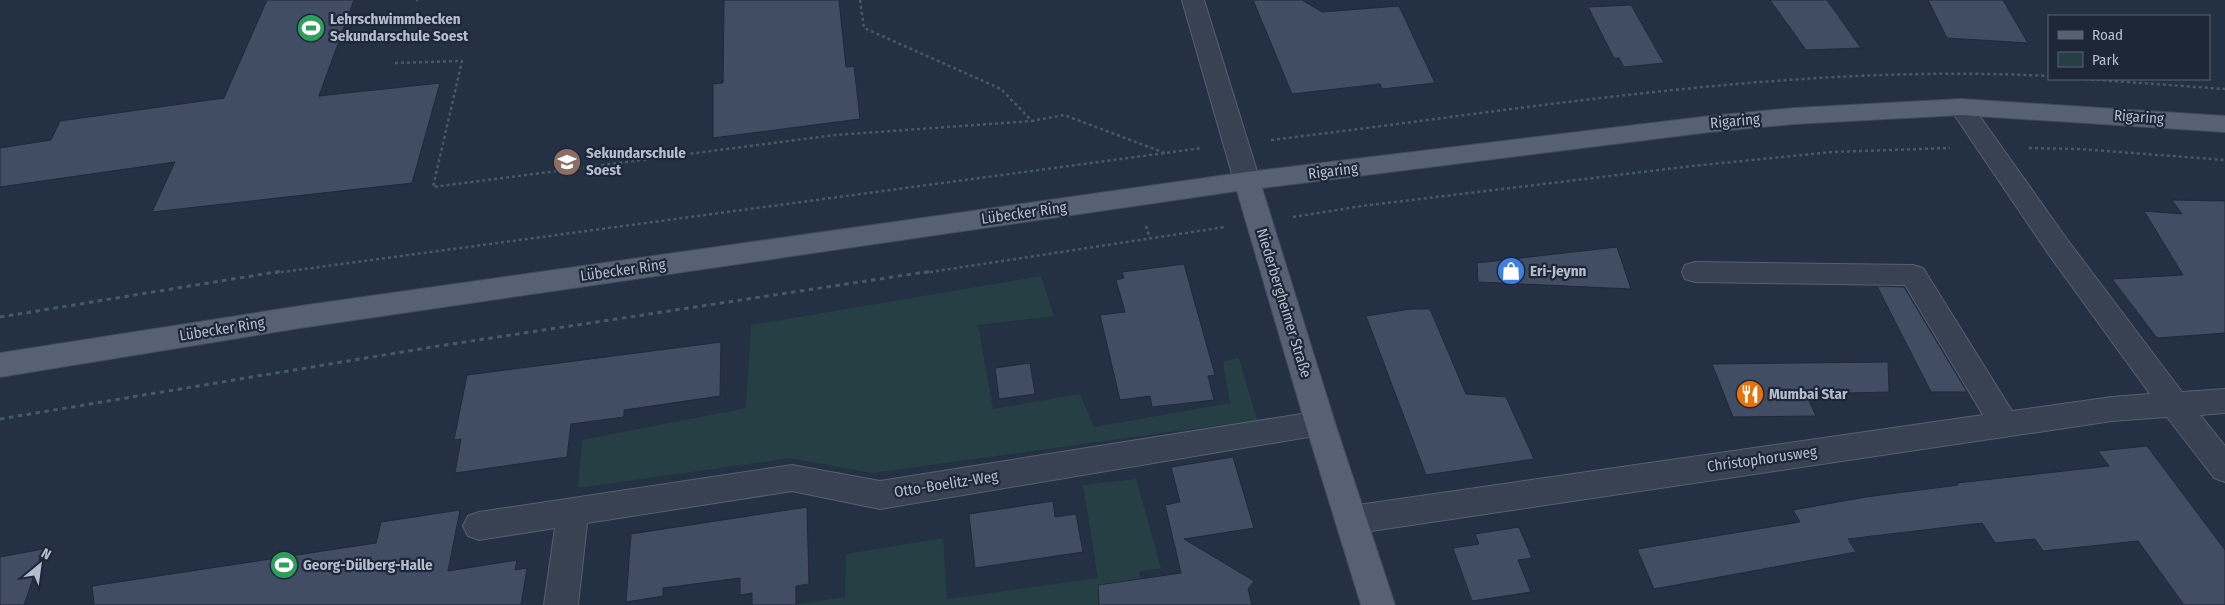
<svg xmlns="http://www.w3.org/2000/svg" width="2225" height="605" font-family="'Fira Sans Condensed',sans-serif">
<rect width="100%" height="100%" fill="#243043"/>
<path fill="#263f44" d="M 1041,276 L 1054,316 L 978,325 L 993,409 L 1080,394 L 1094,427 L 1230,403 L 1223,361 L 1239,358 L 1257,420 L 872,473 L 790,458 L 578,488 L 582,440 L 746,408 L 751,325 Z
M 1136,479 L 1161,568 L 1139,572 L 1147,605 L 790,605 L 845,597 L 846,554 L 943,538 L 947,599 L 1098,578 L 1083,485 Z"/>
<path fill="#404d63" stroke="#1f293a" d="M 267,0 L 354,0 L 319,96 L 440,83 L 412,183 L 152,212 L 175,162 L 0,187 L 0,148 L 51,140 L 60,121 L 224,98 Z
M 724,0 L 839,0 L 846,67 L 854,66 L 860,119 L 713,138 L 713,84 L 723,83 Z
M 1253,0 L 1302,0 L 1322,12 L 1399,6 L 1435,83 L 1382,89 L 1380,84 L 1292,94 Z
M 1770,0 L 1827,0 L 1861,48 L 1806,50 Z
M 1928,0 L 2003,0 L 2028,43 L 1947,38 Z
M 1631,5 L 1664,63 L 1624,67 L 1619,58 L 1614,58 L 1588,7 Z
M 2172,200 L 2225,201 L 2225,333 L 2157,338 L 2112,279 L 2183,275 L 2144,211 L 2182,214 Z
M 1617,247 L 1631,289 L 1478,282 L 1477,263 Z
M 1184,264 L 1215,375 L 1208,376 L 1214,400 L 1152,407 L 1150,396 L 1120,400 L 1100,315 L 1125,312 L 1116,280 L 1124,278 L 1122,272 Z
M 1877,286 L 1904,287 L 1967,392 L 1931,392 Z
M 1411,309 L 1430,309 L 1466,394 L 1506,397 L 1534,459 L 1426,475 L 1366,316 Z
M 721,342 L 720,396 L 624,410 L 624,417 L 571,424 L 567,457 L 455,473 L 461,439 L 454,440 L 467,375 Z
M 1888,362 L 1889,392 L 1806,394 L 1816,416 L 1733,417 L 1712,364 Z
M 1030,363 L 1035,394 L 999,399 L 995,368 Z
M 2147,446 L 2225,550 L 2225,605 L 2184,605 L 2138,541 L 2043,551 L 2035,539 L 1995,543 L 1982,523 L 1848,539 L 1856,552 L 1654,589 L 1637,549 L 1800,522 L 1793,510 L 1866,497 L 1958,485 L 1957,483 L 2109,466 L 2098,451 Z
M 1233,457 L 1254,528 L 1184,539 L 1254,581 L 1248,589 L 1252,605 L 1099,605 L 1098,585 L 1181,573 L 1165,505 L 1180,502 L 1171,467 Z
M 1053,501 L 1055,517 L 1076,514 L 1083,552 L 975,568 L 969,514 Z
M 807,507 L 809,584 L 796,586 L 796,605 L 752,605 L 752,593 L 740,595 L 740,578 L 663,588 L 663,596 L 626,602 L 631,534 Z
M 460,510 L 448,571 L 517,560 L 515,570 L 527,568 L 521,605 L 94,605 L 92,586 L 376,543 L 381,522 Z
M 1519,527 L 1532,558 L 1518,560 L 1531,592 L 1472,601 L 1453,548 L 1479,544 L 1475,534 Z
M 43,549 L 24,605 L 0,605 L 0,557 Z"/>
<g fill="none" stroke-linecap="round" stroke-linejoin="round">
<defs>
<path id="minor" d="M 1182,0 L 1204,0 L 1260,181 L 1256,187 L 1247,190 L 1238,187 L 1234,181 Z
M 1961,99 L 1969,101 L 2066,238 L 2182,392 L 2225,389 L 2225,413 L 2200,415 L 2225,446 L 2225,482 L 2214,478 L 2167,417 L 2112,421 L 1351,534 L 1340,530 L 1335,520 L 1340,510 L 1351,506 L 1983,415 L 1905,285 L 1695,282 L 1685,279 L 1682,272 L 1685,265 L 1695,262 L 1913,265 L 1923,268 L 2012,411 L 2112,397 L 2150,394 L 2047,252 L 1953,113 L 1949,107 L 1953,101 Z
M 1320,411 L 1330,414 L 1335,423 L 1330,432 L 1320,435 L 880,509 L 792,491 L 587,523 L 578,605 L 544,605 L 555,528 L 479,540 L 468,536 L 463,526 L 468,516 L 479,512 L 792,465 L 880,481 Z"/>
<path id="major" d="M 1961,99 L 2225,116 L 2225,132 L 1961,115 L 1794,124 L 1710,132 L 1262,188 L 1335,423 L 1395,605 L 1361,605 L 1305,423 L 1237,191 L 300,328 L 0,377 L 0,353 L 300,306 L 1247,172 L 1710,116 L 1794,108 Z"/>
</defs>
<use href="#minor" stroke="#566070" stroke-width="2"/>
<use href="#major" stroke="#424b5c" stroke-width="2"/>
<path stroke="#445c61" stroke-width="2.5" stroke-dasharray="3 3" stroke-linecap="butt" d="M 416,0 L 418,0
M 860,0 L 864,28 L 1001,89 L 1032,121 L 1064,115 L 1165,153
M 395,63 L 462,61 L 433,187 L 835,135 L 1032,121
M 2085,79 L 2225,89
M 1271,140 C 1529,109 1788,63 2049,76
M 2029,148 L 2080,149 L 2225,160
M 1293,217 L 1362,206 L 1692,166 L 1832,152 L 1950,148
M 1146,226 L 1150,238
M 275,273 L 1202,148
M 924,273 L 1225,227"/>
<path stroke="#445c61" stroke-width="3" stroke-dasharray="4.5 4.5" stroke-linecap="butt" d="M 0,317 L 282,271
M 0,419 L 432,347 L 932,271"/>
<use href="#minor" fill="#384252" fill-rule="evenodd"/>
<use href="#major" fill="#566173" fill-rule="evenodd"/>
</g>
<defs>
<symbol id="stadium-disc" viewBox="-11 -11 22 22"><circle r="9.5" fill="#2e9e5b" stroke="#1d2738"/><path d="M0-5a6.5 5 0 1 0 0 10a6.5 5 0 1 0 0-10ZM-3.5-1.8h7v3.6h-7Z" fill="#fff"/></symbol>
<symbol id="school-disc" viewBox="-11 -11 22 22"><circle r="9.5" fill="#8d6e63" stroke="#1d2738"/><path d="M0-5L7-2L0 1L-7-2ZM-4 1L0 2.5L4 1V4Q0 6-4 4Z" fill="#fff"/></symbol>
<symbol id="shop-disc" viewBox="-11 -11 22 22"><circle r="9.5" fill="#3f7fe0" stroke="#1d2738"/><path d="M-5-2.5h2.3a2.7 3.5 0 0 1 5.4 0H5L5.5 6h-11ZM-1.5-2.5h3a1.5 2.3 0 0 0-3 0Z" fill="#fff"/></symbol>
<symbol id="restaurant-disc" viewBox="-11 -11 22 22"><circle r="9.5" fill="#e8710a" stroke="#1d2738"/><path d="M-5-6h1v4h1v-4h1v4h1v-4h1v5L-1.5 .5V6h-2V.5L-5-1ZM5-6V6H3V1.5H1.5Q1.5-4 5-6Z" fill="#fff"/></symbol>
</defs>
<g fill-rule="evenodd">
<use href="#stadium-disc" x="295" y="12" width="32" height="32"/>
<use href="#school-disc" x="551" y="146" width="32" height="32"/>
<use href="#shop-disc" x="1495" y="255" width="32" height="32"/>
<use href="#restaurant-disc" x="1734" y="378" width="32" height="32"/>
<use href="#stadium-disc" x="268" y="549" width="32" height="32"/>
</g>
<g text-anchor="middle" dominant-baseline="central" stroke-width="4.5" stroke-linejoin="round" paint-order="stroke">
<g font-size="15" font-weight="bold" fill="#b5bdcd" stroke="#1d2738" text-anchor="start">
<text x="330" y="19">Lehrschwimmbecken<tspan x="330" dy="17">Sekundarschule Soest</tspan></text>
<text x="586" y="153">Sekundarschule<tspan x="586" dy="17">Soest</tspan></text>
<text x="1530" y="271">Eri-Jeynn</text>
<text x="1769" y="394">Mumbai Star</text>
<text x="303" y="565">Georg-Dülberg-Halle</text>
</g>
<g font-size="15" fill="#b5bdcd" stroke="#1d2738">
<text transform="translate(2139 117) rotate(4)">Rigaring</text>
<text transform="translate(1735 121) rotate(-5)">Rigaring</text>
<text transform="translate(1333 171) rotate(-7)">Rigaring</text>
<text transform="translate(1024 213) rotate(-8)">Lübecker Ring</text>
<text transform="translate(623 270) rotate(-8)">Lübecker Ring</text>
<text transform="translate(1284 303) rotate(73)">Niederbergheimer Straße</text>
<text transform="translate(222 329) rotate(-9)">Lübecker Ring</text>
<text transform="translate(1762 459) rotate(-8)">Christophorusweg</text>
<text transform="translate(946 484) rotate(-9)">Otto-Boelitz-Weg</text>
</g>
</g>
<rect x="2048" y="15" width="162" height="65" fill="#1d2738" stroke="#5a6374"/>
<rect x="2058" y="31" width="25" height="8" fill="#566173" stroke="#5a6374"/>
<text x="2092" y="40" font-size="15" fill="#b5bdcd">Road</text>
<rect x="2058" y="52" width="25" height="15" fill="#263f44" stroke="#5a6374"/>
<text x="2092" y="65" font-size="15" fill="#b5bdcd">Park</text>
<g transform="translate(40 565) rotate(29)" stroke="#1d2738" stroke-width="4" paint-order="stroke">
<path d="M0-4L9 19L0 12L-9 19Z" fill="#b5bdcd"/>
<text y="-8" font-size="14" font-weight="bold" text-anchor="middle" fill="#b5bdcd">N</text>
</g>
</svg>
